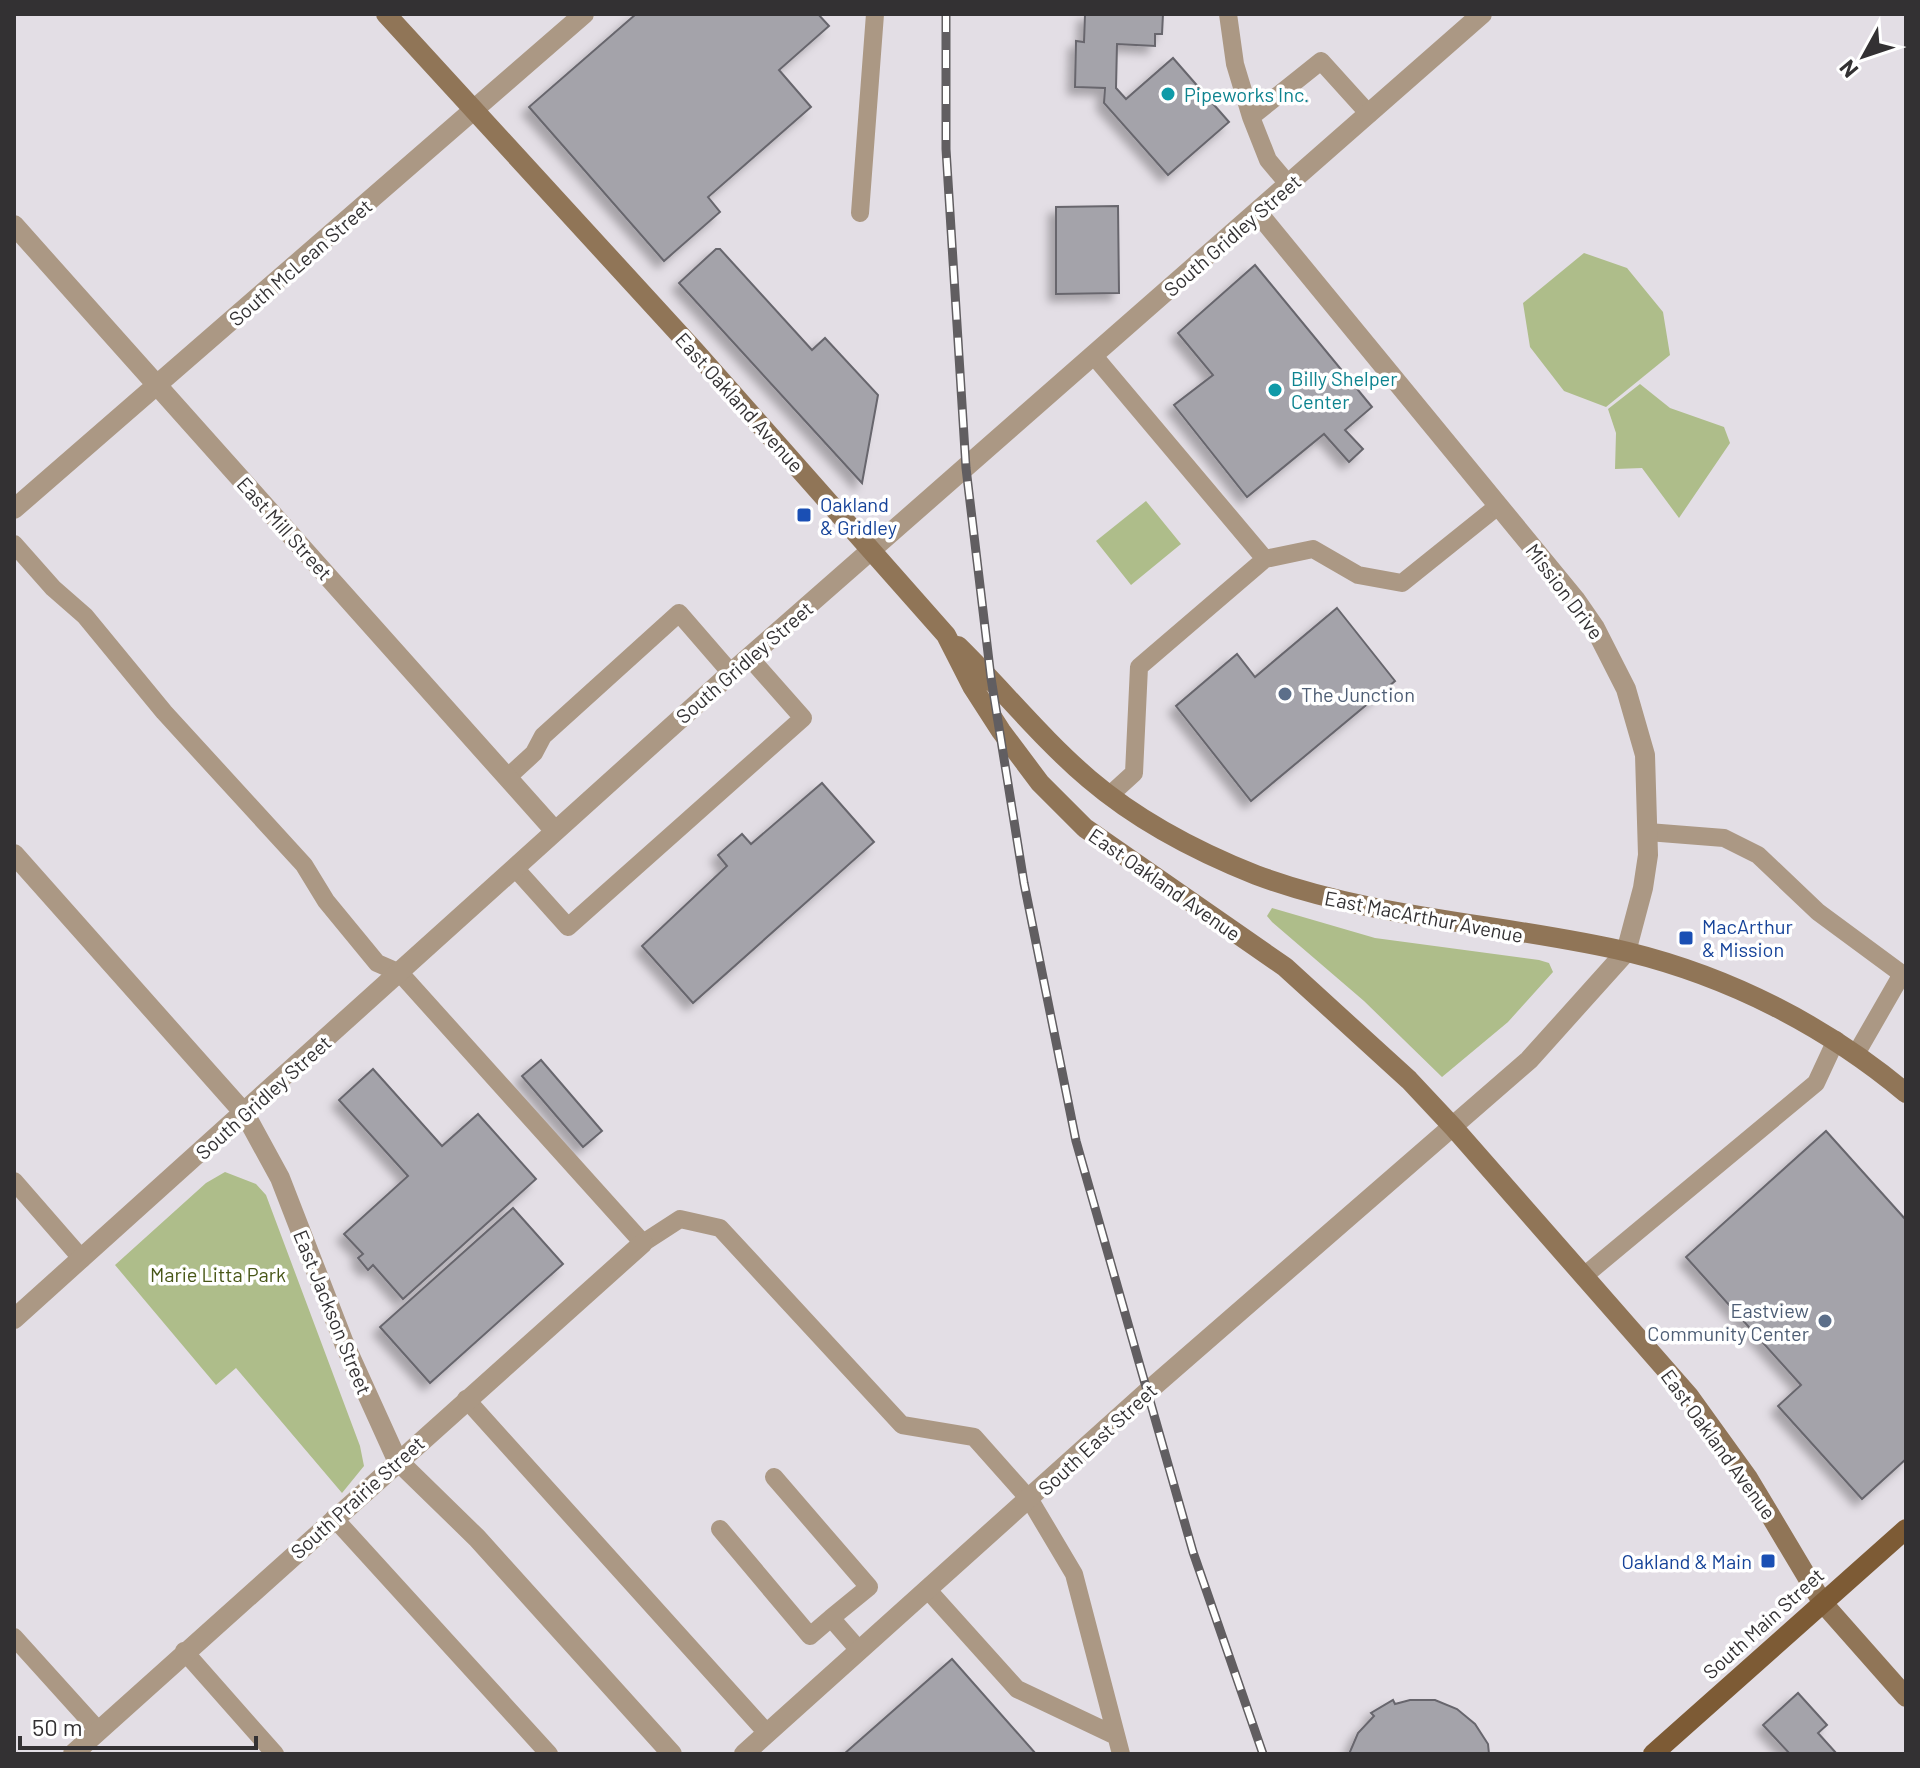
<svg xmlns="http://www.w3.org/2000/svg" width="1920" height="1768" font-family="Barlow,sans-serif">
<defs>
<filter id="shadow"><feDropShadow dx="-7" dy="7" stdDeviation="4" flood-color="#0004"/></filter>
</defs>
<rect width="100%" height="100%" fill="#e3dee5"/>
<path fill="#aebd8a" d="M 1584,253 L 1627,268 L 1663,312 L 1670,355 L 1606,407 L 1564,391 L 1530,347 L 1523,303 Z
M 1640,384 L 1670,408 L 1724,427 L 1730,443 L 1679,518 L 1642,468 L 1615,469 L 1616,433 L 1608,409 Z
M 1146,501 L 1181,544 L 1131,585 L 1096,541 Z
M 1272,908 L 1375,938 L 1539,960 L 1549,963 L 1553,972 L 1508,1022 L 1442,1077 L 1364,1001 L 1272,922 L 1267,916 Z
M 225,1172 L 256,1184 L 266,1195 L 360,1446 L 364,1466 L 342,1493 L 236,1368 L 216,1385 L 115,1265 L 206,1183 Z"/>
<path fill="#a4a3aa" stroke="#67666d" stroke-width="2" filter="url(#shadow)" d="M 636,14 L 818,14 L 829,26 L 779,70 L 811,107 L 708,197 L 720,212 L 664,261 L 529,107 Z
M 1085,14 L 1163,14 L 1162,34 L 1155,34 L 1155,46 L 1117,44 L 1116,88 L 1126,99 L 1173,58 L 1229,122 L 1168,175 L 1104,103 L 1105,88 L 1075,87 L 1076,41 L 1084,42 Z
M 1118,206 L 1119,293 L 1056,294 L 1056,207 Z
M 716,249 L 720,249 L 812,350 L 825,338 L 878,395 L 862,483 L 679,283 Z
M 1255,265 L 1372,407 L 1345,430 L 1363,449 L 1349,462 L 1324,434 L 1247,497 L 1174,405 L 1213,375 L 1178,333 Z
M 1337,608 L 1395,681 L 1251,801 L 1176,706 L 1237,654 L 1255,677 Z
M 822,783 L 874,842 L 693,1003 L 642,946 L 727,866 L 718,855 L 742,834 L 751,844 Z
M 541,1060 L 602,1131 L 583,1147 L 522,1076 Z
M 373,1069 L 442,1146 L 478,1114 L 536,1179 L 403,1299 L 373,1265 L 368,1270 L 358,1258 L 363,1254 L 344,1234 L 408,1176 L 339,1100 Z
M 1826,1131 L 1906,1220 L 1906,1459 L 1862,1499 L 1778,1406 L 1801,1385 L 1686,1257 Z
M 513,1208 L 563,1264 L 430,1383 L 380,1327 Z
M 952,1659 L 1036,1754 L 844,1754 Z
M 1798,1693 L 1827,1725 L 1818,1733 L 1837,1754 L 1790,1754 L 1763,1725 Z
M 1393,1700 L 1395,1704 L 1410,1700 L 1435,1700 L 1457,1709 L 1475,1724 L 1488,1744 L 1489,1754 L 1349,1754 L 1358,1733 L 1374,1716 L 1371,1713 Z"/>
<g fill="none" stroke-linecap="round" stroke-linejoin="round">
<path stroke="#ab9884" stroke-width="18" d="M 1228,14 L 1235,64 L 1251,117
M 1289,185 L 1268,160 L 1251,117 L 1321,61 L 1369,114
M 860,213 L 875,14
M 1094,356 L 1265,559 L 1313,549 L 1358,575 L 1402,583 L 1498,506
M 14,544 L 53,588 L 85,616 L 164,712 L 304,865 L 326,901 L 377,963 L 400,973 L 643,1243 L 680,1219 L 720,1228 L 902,1425 L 974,1437 L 1030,1500 L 1074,1574 L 1121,1754
M 508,777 L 534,753 L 543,736 L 679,613 L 731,673
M 1111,794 L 1134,773 L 1139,667 L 1265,559
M 1648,832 L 1724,838 L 1758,855 L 1818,912 L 1902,974 L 1856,1054
M 515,868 L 568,927 L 803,718 L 749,657
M 14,1181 L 82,1259
M 1584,1276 L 1816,1083 L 1836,1040
M 466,1399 L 767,1733
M 774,1477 L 869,1587 L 831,1618
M 334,1518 L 549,1754
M 720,1529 L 810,1636 L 831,1618 L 859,1650
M 927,1589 L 1017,1689 L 1114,1735
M 14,1637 L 98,1730
M 184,1651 L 275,1754"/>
<path stroke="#ab9884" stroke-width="20" d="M 14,225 L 555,831
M 14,509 L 584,14
M 14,854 L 245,1114 L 280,1178 L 344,1343 L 397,1460 L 477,1538 L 672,1754
M 14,1319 L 731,673 L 1482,14
M 73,1754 L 643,1243
M 744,1754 L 1147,1392 L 1529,1060 L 1626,952 L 1643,888 L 1648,855 L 1645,755 L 1626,689 L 1595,628 L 1575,599 L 1258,213"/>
<path stroke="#907557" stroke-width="20" d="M 386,14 L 694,350 L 946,635 L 972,686 L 1001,731 L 1040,783 L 1085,828 L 1285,967 L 1409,1080 L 1454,1128 L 1689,1396 L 1748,1478 L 1822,1602 L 1906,1697
M 958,646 C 1002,689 1042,739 1089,779 C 1137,820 1198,852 1256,875 C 1377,920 1504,923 1628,952 C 1730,977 1826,1026 1906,1093"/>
<path stroke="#7d5b35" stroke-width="20" d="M 1653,1754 L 1906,1529"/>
<defs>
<path id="rail" d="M 946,14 L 946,149 L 966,468 L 991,678 L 1024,883 L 1076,1141 L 1193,1552 L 1263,1754"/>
</defs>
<use href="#rail" stroke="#615e61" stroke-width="9"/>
<use href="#rail" stroke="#fff" stroke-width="6" stroke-dasharray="18" stroke-linecap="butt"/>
</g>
<g fill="#0f9aa8" stroke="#fff" stroke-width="3">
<circle cx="1168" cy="94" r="8"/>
<circle cx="1275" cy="390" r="8"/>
</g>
<g fill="#1a4fb4" stroke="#fff" stroke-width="3">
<rect x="796" y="507" width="16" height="16" rx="4"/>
<rect x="1678" y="930" width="16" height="16" rx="4"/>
<rect x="1760" y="1553" width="16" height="16" rx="4"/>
</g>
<g fill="#5c6f8a" stroke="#fff" stroke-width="3">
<circle cx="1285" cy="694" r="8"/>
<circle cx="1825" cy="1321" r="8"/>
</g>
<g text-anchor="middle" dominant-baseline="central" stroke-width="7" stroke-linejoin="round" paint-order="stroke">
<g font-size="20" fill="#0d838f" stroke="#fff" text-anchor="start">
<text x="1184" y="94">Pipeworks Inc.</text>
<text x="1291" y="378">Billy Shelper<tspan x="1291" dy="23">Center</tspan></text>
</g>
<g font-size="20" fill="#333133" stroke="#fff">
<text transform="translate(1232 235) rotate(-41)">South Gridley Street</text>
<text transform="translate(300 262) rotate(-41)">South McLean Street</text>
<text transform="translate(740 402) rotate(48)">East Oakland Avenue</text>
<text transform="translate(285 528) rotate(48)">East Mill Street</text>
<text transform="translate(1565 591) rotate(53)">Mission Drive</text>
<text transform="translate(744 662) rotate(-41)">South Gridley Street</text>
<text transform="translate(1165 884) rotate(35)">East Oakland Avenue</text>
<text transform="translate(1424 916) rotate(11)">East MacArthur Avenue</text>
<text transform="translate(263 1097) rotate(-42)">South Gridley Street</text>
<text transform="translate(333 1312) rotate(68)">East Jackson Street</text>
<text transform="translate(1097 1439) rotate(-43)">South East Street</text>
<text transform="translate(1719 1444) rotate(54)">East Oakland Avenue</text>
<text transform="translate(357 1497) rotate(-42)">South Prairie Street</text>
<text transform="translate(1763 1623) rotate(-42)">South Main Street</text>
</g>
<g font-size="20" fill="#164399" stroke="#fff" text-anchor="start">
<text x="820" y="504">Oakland<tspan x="820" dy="23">&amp; Gridley</tspan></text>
<text x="1702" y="926">MacArthur<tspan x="1702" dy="23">&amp; Mission</tspan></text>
<text x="1752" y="1561" text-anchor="end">Oakland &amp; Main</text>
</g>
<g font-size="20" fill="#4e5e75" stroke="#fff" text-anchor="start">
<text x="1301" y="694">The Junction</text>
<text x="1809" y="1310" text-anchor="end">Eastview<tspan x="1809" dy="23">Community Center</tspan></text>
</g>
<g font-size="20" fill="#475616" stroke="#fff">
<text x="218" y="1274">Marie Litta Park</text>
</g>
</g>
<rect width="1920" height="1768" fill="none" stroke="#333133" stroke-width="32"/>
<g transform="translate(1864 56) rotate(230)" stroke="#ffffff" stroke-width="6" paint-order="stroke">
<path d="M0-6L14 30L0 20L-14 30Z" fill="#333133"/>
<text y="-12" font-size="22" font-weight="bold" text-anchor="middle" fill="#333133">N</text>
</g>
<path d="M20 1736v12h236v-12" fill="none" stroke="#333133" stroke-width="4"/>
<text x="32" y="1736" font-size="24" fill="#333133" stroke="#ffffff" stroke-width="6" paint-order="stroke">50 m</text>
</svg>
